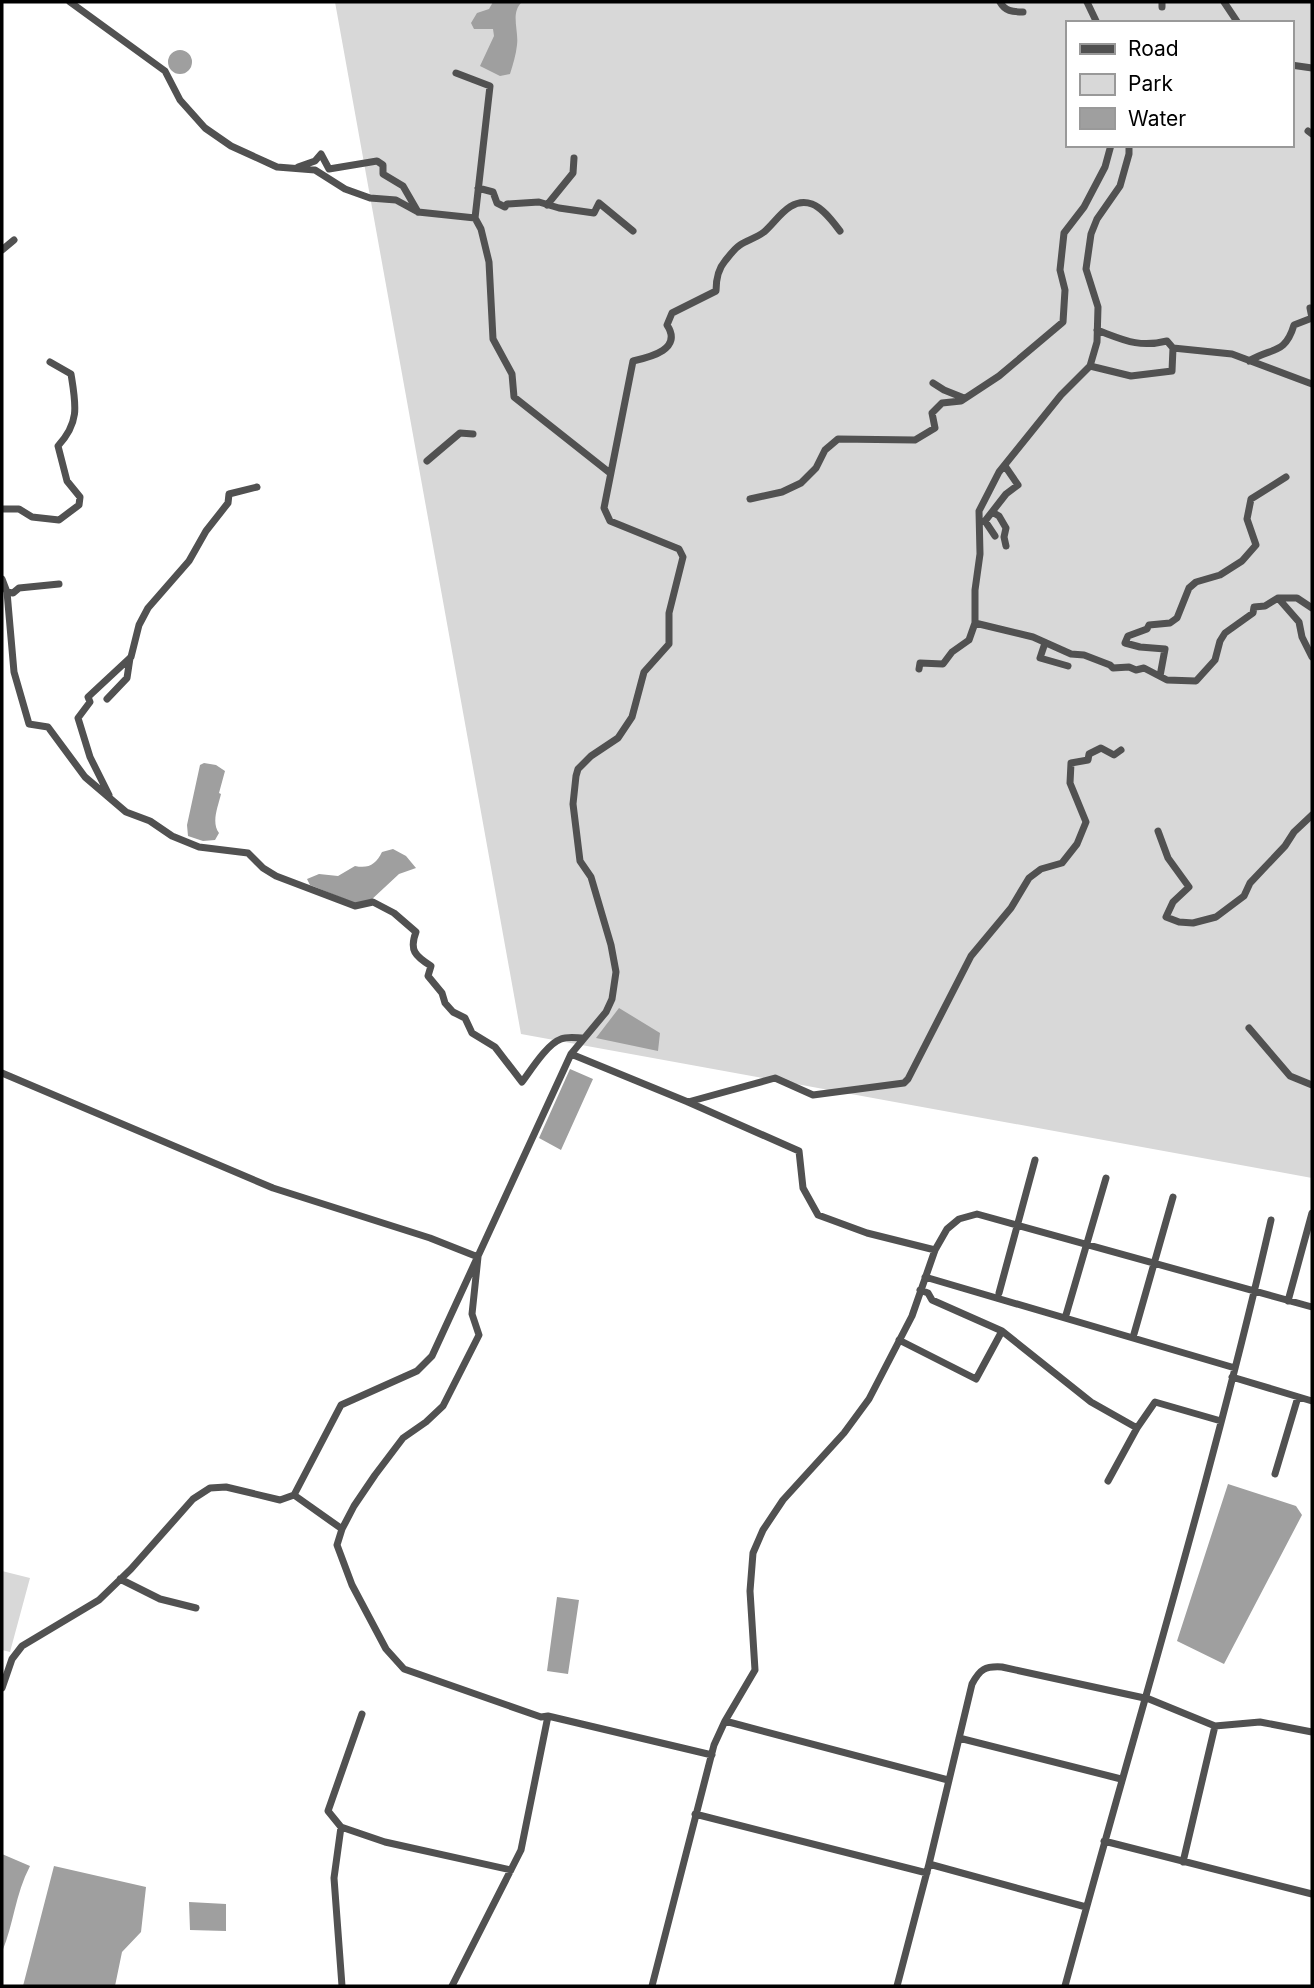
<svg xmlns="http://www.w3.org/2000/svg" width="1314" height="1988" font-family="Inter,sans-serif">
<rect width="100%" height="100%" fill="#fff"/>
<path fill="#d8d8d8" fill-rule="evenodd" d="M 335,2 L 1312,2 L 1312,1178 L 521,1034 ZM 1067,23 L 1291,23 L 1291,145 L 1067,145 Z
M 2,1571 L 30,1578 L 10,1652 L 2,1650 Z"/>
<path fill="#9f9f9f" d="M 493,2 L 522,2 C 510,13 519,30 517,45 C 516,55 513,64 510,74 L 500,76 L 480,66 L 494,36 L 493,29 L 474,29 L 471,23 L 477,13 L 489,9 Z
M168 62a12 12 0 1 1 24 0a12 12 0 1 1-24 0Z
M 204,763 L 216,765 L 225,771 L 219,793 L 221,794 C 218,807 211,822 219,833 L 215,840 L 203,841 L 188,836 L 187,825 L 200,765 Z
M 393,849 L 406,856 L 416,868 L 399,874 L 370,901 L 357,904 L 310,885 L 307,879 L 319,874 L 338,876 L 355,866 C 369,869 376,864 382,852 Z
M 619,1008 L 660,1033 L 658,1051 L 596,1038 Z
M 570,1069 L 593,1079 L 561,1150 L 539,1138 Z
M 1228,1484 L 1296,1506 L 1302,1515 L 1224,1664 L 1177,1641 Z
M 557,1597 L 579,1600 L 568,1674 L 547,1671 Z
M 2,1854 L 30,1866 C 15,1895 14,1923 2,1952 Z
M 54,1866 L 146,1887 L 141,1932 L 122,1952 L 115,1986 L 23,1986 Z
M 189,1902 L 226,1904 L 226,1931 L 190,1930 Z"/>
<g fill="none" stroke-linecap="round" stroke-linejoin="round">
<path stroke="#515151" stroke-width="7" d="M 70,2 L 165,71 L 180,100 L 205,128 L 231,146 L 277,167 L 315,170 L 345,189 L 370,198 L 396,200 L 418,212 L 475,218 L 481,229 L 489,262 L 493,339 L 512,374 L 514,397 L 610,473
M 1000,2 C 1005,11 1012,12 1023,12
M 1087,2 L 1097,23
M 1224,2 L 1238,23
M 1162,7 L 1162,2
M 1291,65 L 1312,68
M 456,73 L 490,86 L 475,218
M 1308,131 L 1312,134
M 298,167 L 315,161 L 321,154 L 329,169 L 377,161 L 383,165 L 383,174 L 403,186 L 418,212
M 478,188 L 493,192 L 497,203 L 505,207 L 507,204 L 539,202 L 559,208 L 594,213 L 599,203 L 633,231
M 547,205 L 573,173 L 574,158
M 2,250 L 14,240
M 1097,330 C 1124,340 1138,348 1167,341 L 1173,348
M 1249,361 C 1272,347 1285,355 1294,325 L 1312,318 L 1310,308 L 1312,308
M 1090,366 L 1097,342 L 1098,307 L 1086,269 L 1091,234 L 1097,219 L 1120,186 L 1129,154 L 1129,145
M 933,383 L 944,390 L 964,398
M 427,461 L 460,433 L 473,434
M 750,499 L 782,492 L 801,483 L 816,468 L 825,450 L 838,439 L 915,440 L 935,428 L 932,413 L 942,403 L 961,401 L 999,376 L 1063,322 L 1065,290 L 1060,270 L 1064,233 L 1084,207 L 1105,167 L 1111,145
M 2,509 L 19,509 L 32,517 L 59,520 L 79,505 L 80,497 L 67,481 L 58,446 C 80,422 76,405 71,374 L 50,362
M 992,512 L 999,516 L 1006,528 L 1004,537 L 1006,546
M 995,536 L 985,521 L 1006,494 L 1018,485 L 1005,466
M 2,579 L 7,592 L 14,672 L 29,724 L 48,727 L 85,777 L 126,812 L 150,821 L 172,836 L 199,847 L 248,853 L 263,868 L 276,876 L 355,906 L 373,902 L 394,913 L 416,932 C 409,950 415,956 431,966 L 428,976 L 442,993 L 445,1003 L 453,1012 L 465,1018 L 472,1033 L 495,1047 L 522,1082 C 531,1070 547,1044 561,1039 C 568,1036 577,1038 584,1038
M 7,592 L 13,593 L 19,588 L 59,584
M 1278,598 L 1297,598 L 1312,608
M 975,623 L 1033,637 L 1071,654 L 1084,655 L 1110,665 L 1113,668 L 1129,667 L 1136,670 L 1144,668 L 1167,680 L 1196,681 L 1215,660 L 1220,641 L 1225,633 L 1253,613 L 1254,607 L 1265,606 L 1278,598 L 1299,622 L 1302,637 L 1312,657
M 1045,643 L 1040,658 L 1068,666
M 919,669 L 920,663 L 943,664 L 952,652 L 969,640 L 975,623 L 975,590 L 980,554 L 979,511 L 999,472 L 1061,395 L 1090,366 L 1131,376 L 1172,371 L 1173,348 L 1232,354 L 1312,384
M 1160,676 L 1165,649 L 1140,647 L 1125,643 L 1128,636 L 1147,629 L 1149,625 L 1170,623 L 1177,618 L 1189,588 L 1196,582 L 1220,575 L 1242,561 L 1256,545 L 1247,519 L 1251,499 L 1286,477
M 107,699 L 127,678 L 130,658
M 109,795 L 90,757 L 78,718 L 90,702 L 88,697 L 131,657 L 139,625 L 148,608 L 189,561 L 206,531 L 228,503 L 229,494 L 257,487
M 1158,831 L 1168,858 L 1189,887 L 1173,902 L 1166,917 L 1179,922 L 1193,923 L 1216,917 L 1244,896 L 1250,883 L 1285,846 L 1294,832 L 1312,815
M 1249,1028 L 1290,1076 L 1312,1085
M 571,1054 L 688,1102 L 799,1151 L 803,1188 L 818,1215 L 867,1233 L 935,1250
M 2,1073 L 273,1188 L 430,1238 L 478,1257 L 472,1314 L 479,1335 L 443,1406 L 426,1422 L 403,1438 L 375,1475 L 354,1506 L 342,1529 L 337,1545 L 352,1585 L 386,1649 L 404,1669 L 541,1717 L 548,1716
M 688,1102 L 775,1078 L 813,1095 L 904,1083 L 908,1079 L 971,956 L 1011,908 L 1029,878 L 1041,869 L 1062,863 L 1077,844 L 1086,822 L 1070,783 L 1071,763 L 1088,760 L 1089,754 L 1101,748 L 1114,755 L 1121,750
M 925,1277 L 1235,1368
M 999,1293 L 1035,1160
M 1288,1301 L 1312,1213
M 1066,1315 L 1106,1178
M 1002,1331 L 1091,1402 L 1137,1428
M 1134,1334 L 1173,1197
M 899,1340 L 976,1379 L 1002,1331 L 932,1300 L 928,1293 L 920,1290
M 1232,1377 L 1312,1401
M 1275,1474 L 1298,1397
M 1108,1481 L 1137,1428 L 1155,1402 L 1221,1421
M 294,1495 L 342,1529
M 120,1579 L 160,1599 L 196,1608
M 2,1688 L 12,1659 L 22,1646 L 99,1600 L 131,1569 L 193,1499 L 210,1488 L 226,1487 L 280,1500 L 294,1495 L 341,1405 L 417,1371 L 432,1356 L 571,1054 L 606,1012 L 612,999 L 616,972 L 611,945 L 591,877 L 580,861 L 573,804 L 576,776 L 578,769 L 591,756 L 618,738 L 632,717 L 644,672 L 669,644 L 669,613 L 683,557 L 679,549 L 610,521 L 604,508 L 633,361 C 651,357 683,349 667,325 L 672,313 L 716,291 C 716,281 718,269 725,261 C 729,256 735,248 740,245 C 748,240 756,238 764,232 C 777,221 790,196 812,204 C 823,208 833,222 840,231
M 362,1714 L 328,1811 L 341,1827 L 385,1842 L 511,1870
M 725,1721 L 948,1780
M 959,1738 L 1121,1779
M 695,1814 L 927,1873
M 341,1827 L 334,1878 L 342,1986
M 1104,1841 L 1312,1894
M 1183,1862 L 1215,1726
M 929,1864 L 1086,1907
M 452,1986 L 521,1850 L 548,1716 L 712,1755
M 652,1986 L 714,1745 L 725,1721 L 755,1670 L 750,1591 L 753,1553 L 763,1530 L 783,1500 L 844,1433 L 869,1399 L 912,1316 L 935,1250 L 947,1229 L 959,1219 L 977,1214 L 1312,1307
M 897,1986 L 929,1864 L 972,1684 C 980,1669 985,1666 1002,1667 L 1149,1699 L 1215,1726 L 1260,1722 L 1312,1732
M 1065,1986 C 1134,1731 1212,1478 1271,1220"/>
</g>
<rect width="1314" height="1988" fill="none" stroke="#000000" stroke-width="7"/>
<rect x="1066" y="21" width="228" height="126" fill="#ffffff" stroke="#999999" stroke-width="2"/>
<rect x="1080" y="44" width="35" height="10" fill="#515151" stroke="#999999" stroke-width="2"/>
<text x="1128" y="56" font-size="21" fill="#000000">Road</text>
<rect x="1080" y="74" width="35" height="21" fill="#d8d8d8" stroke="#999999" stroke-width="2"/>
<text x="1128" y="91" font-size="21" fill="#000000">Park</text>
<rect x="1080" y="108" width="35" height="21" fill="#9f9f9f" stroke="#999999" stroke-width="2"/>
<text x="1128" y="126" font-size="21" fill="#000000">Water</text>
</svg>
